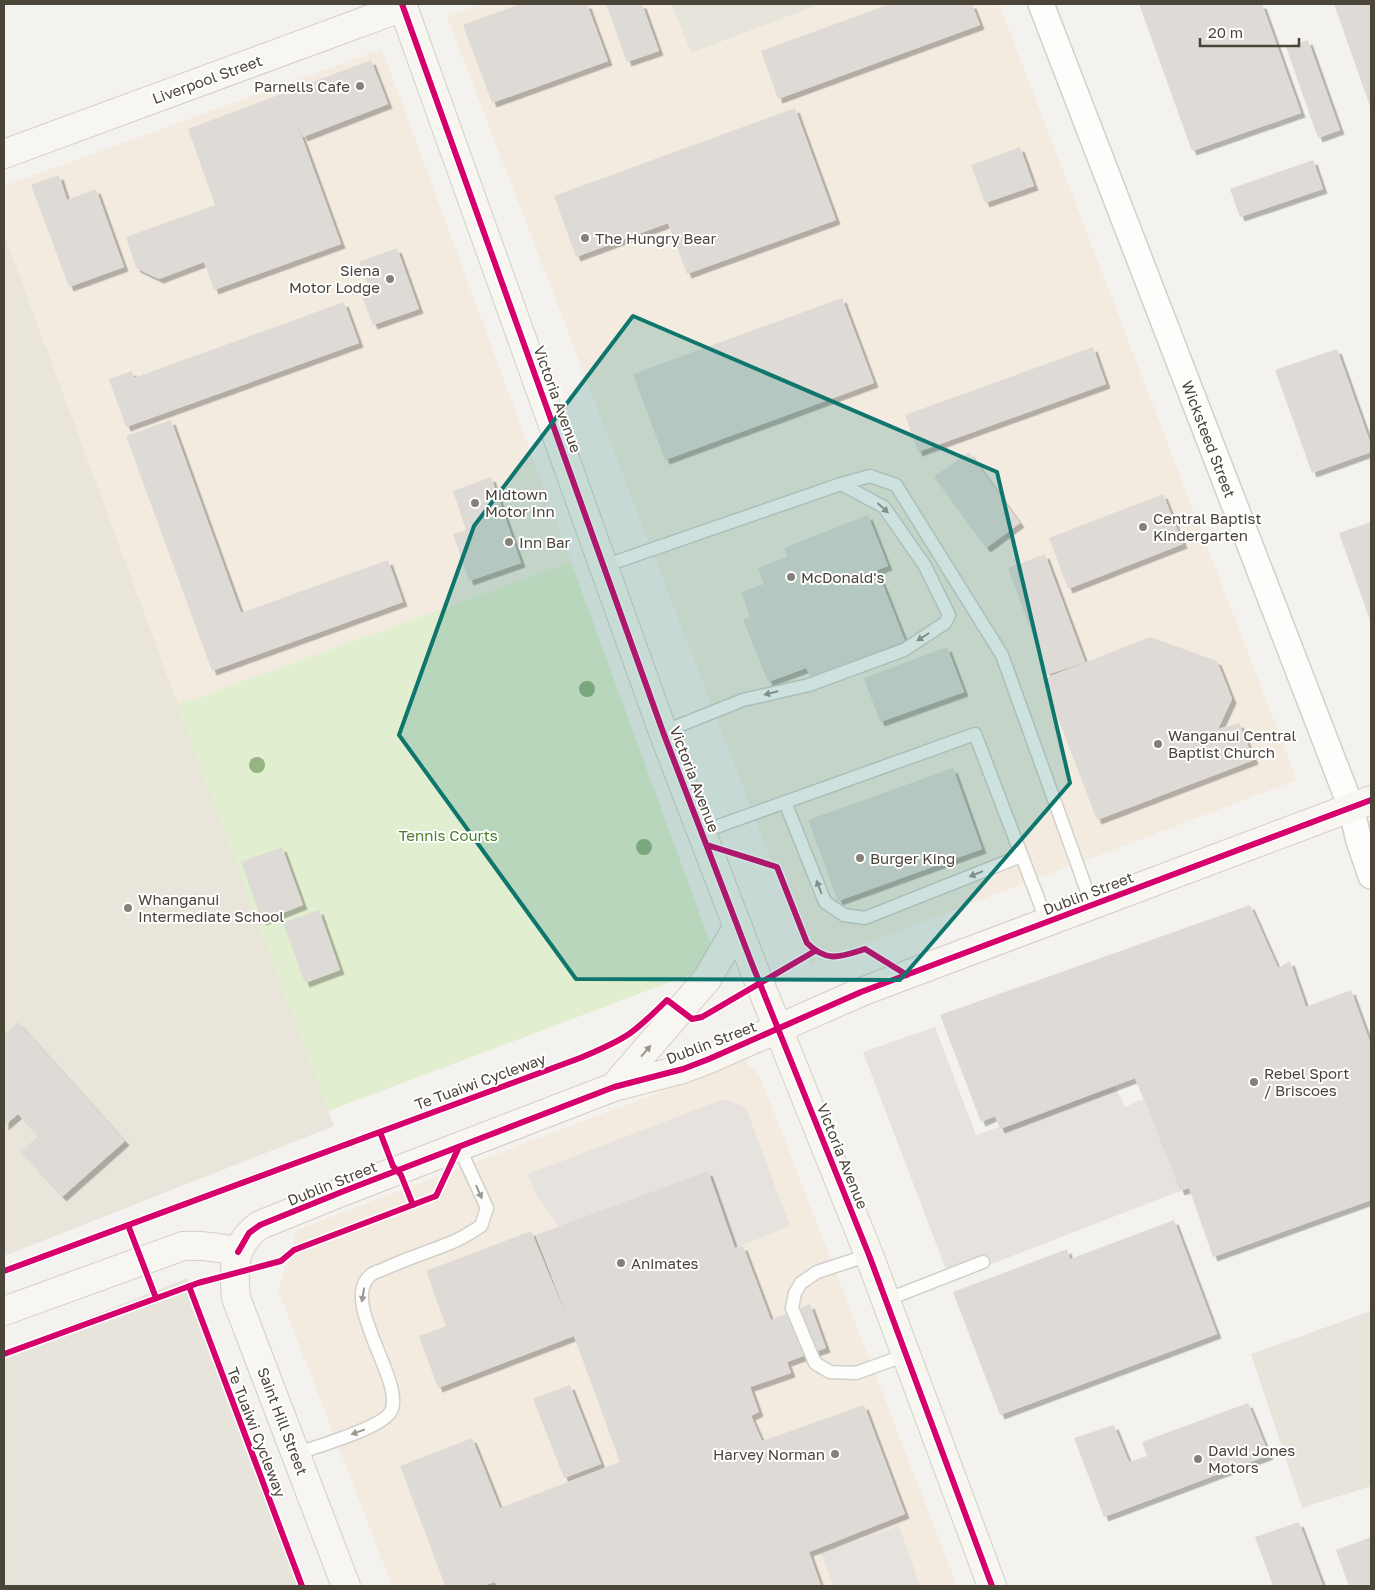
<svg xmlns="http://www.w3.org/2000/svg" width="1375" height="1590" font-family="'Golos Text',sans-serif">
<defs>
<filter id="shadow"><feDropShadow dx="4.5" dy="4.5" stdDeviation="0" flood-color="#0004"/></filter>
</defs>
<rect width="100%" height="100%" fill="#f4f2ee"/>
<path fill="#e7e4dc" d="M 671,4 L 821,4 L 691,53 Z
M 188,1278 L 299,1586 L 4,1586 L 4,1351 Z
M 1371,1311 L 1371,1486 L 1302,1508 L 1251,1354 Z"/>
<path fill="#f3ebdf" d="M 483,4 L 671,4 L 691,53 L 821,4 L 999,4 L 1297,780 L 811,964 L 447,17 Z
M 382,49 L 571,562 L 177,705 L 4,234 L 4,186 Z
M 744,1060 L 760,1076 L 957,1586 L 392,1586 L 278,1290 L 297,1230 Z"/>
<path fill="#eae5da" d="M 4,234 L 334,1126 L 4,1256 Z"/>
<path fill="#e1eecf" d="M 571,562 L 718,964 L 328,1111 L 177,705 Z"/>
<path fill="#e6e3df" d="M 935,1027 L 976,1135 L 1115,1086 L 1125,1107 L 1143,1099 L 1180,1191 L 950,1280 L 863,1052 Z
M 724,1099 L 746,1108 L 790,1226 L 735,1248 L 559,1227 L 536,1195 L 528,1174 Z
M 899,1526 L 920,1586 L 833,1586 L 821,1553 Z"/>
<path fill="#dedbd6" filter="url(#shadow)" d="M 520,4 L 587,4 L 608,61 L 492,103 L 463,25 Z
M 606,4 L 642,4 L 659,51 L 627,62 Z
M 890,4 L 972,4 L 980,25 L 778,99 L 761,51 Z
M 1139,4 L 1262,4 L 1301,113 L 1192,151 Z
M 1334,4 L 1371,4 L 1371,109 Z
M 1308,40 L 1340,130 L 1318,138 L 1286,47 Z
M 371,60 L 388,104 L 303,137 L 296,121 L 341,244 L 214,290 L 204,262 L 159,279 L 136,268 L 126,237 L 215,205 L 188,129 Z
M 795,108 L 836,220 L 687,274 L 668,223 L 576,257 L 554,196 Z
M 1020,147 L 1034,186 L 985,203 L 971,165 Z
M 1313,160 L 1323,189 L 1240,217 L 1230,189 Z
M 59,175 L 67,200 L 96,189 L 124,267 L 69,287 L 31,185 Z
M 397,248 L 419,309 L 373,325 L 358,286 L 367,283 L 359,262 Z
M 842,298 L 874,383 L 665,460 L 633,374 Z
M 344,302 L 359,343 L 126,427 L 109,379 L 132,371 L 134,378 Z
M 1093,347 L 1106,384 L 918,452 L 905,415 Z
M 1337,349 L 1371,445 L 1371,452 L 1312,473 L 1275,370 Z
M 171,420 L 241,613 L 388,560 L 403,602 L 212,671 L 126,436 Z
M 969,452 L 1020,523 L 986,548 L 934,477 Z
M 491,477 L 521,563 L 469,581 L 453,534 L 466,530 L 453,491 Z
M 1163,494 L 1183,544 L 1068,589 L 1049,538 Z
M 868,515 L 888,566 L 877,570 L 905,641 L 811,677 L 806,668 L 768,682 L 743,619 L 750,617 L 741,592 L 764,584 L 758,568 L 787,557 L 784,548 Z
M 1371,522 L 1371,623 L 1339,533 Z
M 1045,554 L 1085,662 L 1047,675 L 1008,568 Z
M 1150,637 L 1217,661 L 1232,699 L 1218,729 L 1239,723 L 1254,760 L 1097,820 L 1043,679 Z
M 947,647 L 964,692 L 880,722 L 864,678 Z
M 953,768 L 982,849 L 838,901 L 808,820 Z
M 282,847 L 303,905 L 262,921 L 241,862 Z
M 1250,905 L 1278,968 L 1290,961 L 1306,1007 L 1351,990 L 1371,1045 L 1371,1200 L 1213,1257 L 1189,1188 L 1180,1191 L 1135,1078 L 1000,1129 L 995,1116 L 981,1122 L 940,1015 Z
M 319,910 L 340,970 L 305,983 L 283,923 Z
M 18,1022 L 125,1141 L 62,1197 L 21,1152 L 38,1136 L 18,1114 L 4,1126 L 4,1035 Z
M 708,1171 L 735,1248 L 743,1246 L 771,1320 L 810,1304 L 826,1348 L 787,1362 L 791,1373 L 750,1387 L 759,1412 L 751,1416 L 762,1441 L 864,1405 L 905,1514 L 809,1552 L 821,1586 L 497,1586 L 495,1582 L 482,1586 L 445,1586 L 400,1466 L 472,1438 L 500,1508 L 620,1462 L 574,1336 L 438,1388 L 419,1336 L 446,1326 L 426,1271 L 531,1231 L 570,1325 L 536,1235 Z
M 1174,1220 L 1217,1334 L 1000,1415 L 953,1292 L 1067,1249 L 1070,1259 Z
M 570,1385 L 601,1464 L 564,1478 L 533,1399 Z
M 1248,1403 L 1269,1455 L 1104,1517 L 1074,1438 L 1114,1425 L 1129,1462 L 1147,1456 L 1142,1442 Z
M 1299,1522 L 1323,1586 L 1273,1586 L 1255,1537 Z
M 1371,1537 L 1371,1586 L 1349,1586 L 1336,1550 Z"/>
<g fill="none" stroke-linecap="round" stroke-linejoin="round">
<defs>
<path id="lane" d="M 604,566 L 841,484 L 870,476 L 896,485 L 1002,655 L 1092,905
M 663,732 L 743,700 L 809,685 L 904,650 L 945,623 L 949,615 L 925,566 L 884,507 L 841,484
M 785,802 L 825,902 L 844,915 L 865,918 L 1021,856
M 702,832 L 975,734 L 1047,922
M 869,1255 L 817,1272 L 801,1283 L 795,1293 L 792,1308 L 815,1363 L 830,1372 L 856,1373 L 906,1355
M 886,1300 L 983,1262
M 295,1454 C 315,1447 383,1428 391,1411 C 406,1383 338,1300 371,1275 C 374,1272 380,1271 384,1269 C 407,1258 432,1251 455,1241 C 464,1237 473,1231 481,1226 L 487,1208 L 459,1147"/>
<path id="street" d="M 1041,4 L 1351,807 L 1359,841 L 1371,876"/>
<path id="secondary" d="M 402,4 L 663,732 L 752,964 L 869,1255 L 992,1586
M 4,154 L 403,7
M 614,1087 L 707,979 L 738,926
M 4,1311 L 183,1246 C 203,1245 219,1247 238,1252
M 346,1586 L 236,1298 C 233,1268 233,1244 260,1225 L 344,1191 L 614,1087 L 683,1069 L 709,1059 L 861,992 L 1371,800"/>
</defs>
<use href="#lane" stroke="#d2d0cb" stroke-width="15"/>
<use href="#street" stroke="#d2d0cb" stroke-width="28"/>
<use href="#secondary" stroke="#d3cfc5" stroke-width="30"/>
<use href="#lane" stroke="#fdfdfc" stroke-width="12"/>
<use href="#street" stroke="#fdfdfc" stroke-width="25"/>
<use href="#secondary" stroke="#f7f6f1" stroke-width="28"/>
<defs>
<path id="cycleway" d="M 402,4 L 663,732 L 752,964 L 869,1255 L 992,1586
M 707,845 L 777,867 L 807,943 C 827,963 840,957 865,949 L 907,975
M 380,1132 L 393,1166 L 401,1175 L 413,1205
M 128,1225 L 156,1298
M 238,1252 L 249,1233 L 260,1225 L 344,1191 L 614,1087 L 683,1069 L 709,1059 L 861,992 L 1371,800
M 4,1271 L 580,1058 C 597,1051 614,1044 629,1034 C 643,1024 655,1012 667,1000 L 692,1019 L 702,1017 L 815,951
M 189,1286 L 302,1586
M 4,1354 L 198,1283 L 281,1261 L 294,1250 L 436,1196 L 459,1147"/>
</defs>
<use href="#cycleway" stroke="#fff" stroke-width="9"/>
<use href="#cycleway" stroke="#d6006c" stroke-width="6"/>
</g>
<g fill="#96b382">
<circle cx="587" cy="689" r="8"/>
<circle cx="257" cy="765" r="8"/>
<circle cx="644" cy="847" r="8"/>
</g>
<defs><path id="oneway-solid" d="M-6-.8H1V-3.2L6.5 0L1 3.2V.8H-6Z" transform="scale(1.25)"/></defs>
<g fill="#9b9791">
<use href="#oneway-solid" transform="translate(883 508) rotate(42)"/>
<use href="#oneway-solid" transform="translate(923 637) rotate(148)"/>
<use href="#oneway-solid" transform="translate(771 693) rotate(166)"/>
<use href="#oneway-solid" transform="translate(976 874) rotate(158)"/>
<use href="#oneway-solid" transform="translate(819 887) rotate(-111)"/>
<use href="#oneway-solid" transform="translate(479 1192) rotate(66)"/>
<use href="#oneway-solid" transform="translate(363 1295) rotate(99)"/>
<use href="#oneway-solid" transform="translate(358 1432) rotate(160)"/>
</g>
<use fill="#98948c" href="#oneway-solid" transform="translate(646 1051) rotate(-49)"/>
<path fill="#0f766e" fill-opacity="0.2" stroke="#0f766e" stroke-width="4" stroke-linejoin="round" d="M 633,316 L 997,472 L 1070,783 L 900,980 L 576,979 L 399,735 L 474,526 Z"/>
<g fill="#868178" stroke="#fff" stroke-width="2">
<circle cx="360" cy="86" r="5"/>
<circle cx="585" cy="238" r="5"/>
<circle cx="390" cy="279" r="5"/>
<circle cx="475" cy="503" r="5"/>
<circle cx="1143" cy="527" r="5"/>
<circle cx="509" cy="542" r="5"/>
<circle cx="791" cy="577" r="5"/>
<circle cx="1158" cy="744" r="5"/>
<circle cx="860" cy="858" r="5"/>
<circle cx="128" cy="908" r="5"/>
<circle cx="1254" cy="1082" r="5"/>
<circle cx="621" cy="1263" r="5"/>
<circle cx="835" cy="1454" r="5"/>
<circle cx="1198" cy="1459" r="5"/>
</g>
<g text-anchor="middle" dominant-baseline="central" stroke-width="4" stroke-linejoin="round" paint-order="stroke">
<g font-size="15" fill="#4b4439" stroke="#fff">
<text transform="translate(207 79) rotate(-20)">Liverpool Street</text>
<text transform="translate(558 399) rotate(70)">Victoria Avenue</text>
<text transform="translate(1209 439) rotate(69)">Wicksteed Street</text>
<text transform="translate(695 779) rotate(69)">Victoria Avenue</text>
<text transform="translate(1088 893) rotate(-21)">Dublin Street</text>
<text transform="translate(711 1042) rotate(-21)">Dublin Street</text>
<text transform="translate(480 1081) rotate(-20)">Te Tuaiwi Cycleway</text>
<text transform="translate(843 1156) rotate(68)">Victoria Avenue</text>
<text transform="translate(332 1183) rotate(-22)">Dublin Street</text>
<text transform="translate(283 1421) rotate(69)">Saint Hill Street</text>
<text transform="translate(257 1432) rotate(69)">Te Tuaiwi Cycleway</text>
</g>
<g font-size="15" fill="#4b4439" stroke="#fff" text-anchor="start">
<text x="350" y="86" text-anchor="end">Parnells Cafe</text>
<text x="595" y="238">The Hungry Bear</text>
<text x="380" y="270" text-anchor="end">Siena<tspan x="380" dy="17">Motor Lodge</tspan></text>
<text x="485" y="494">Midtown<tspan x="485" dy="17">Motor Inn</tspan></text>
<text x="1153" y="518">Central Baptist<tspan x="1153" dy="17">Kindergarten</tspan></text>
<text x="519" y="542">Inn Bar</text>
<text x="801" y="577">McDonald's</text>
<text x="1168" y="735">Wanganui Central<tspan x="1168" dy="17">Baptist Church</tspan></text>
<text x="870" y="858">Burger King</text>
<text x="138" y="899">Whanganui<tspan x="138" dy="17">Intermediate School</tspan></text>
<text x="1264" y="1073">Rebel Sport<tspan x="1264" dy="17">/ Briscoes</tspan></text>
<text x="631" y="1263">Animates</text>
<text x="1208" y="1450">David Jones<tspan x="1208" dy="17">Motors</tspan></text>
<text x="825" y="1454" text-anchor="end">Harvey Norman</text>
</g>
<g font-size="15" fill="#4a7f2a" stroke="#fff">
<text x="448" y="835">Tennis Courts</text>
</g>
</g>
<rect width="1375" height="1590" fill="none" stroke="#4b4439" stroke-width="10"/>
<path d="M1200 38v8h99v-8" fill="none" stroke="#4b4439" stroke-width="2.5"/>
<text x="1208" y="38" font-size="15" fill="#4b4439" stroke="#ffffff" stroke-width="4" paint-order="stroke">20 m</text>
</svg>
